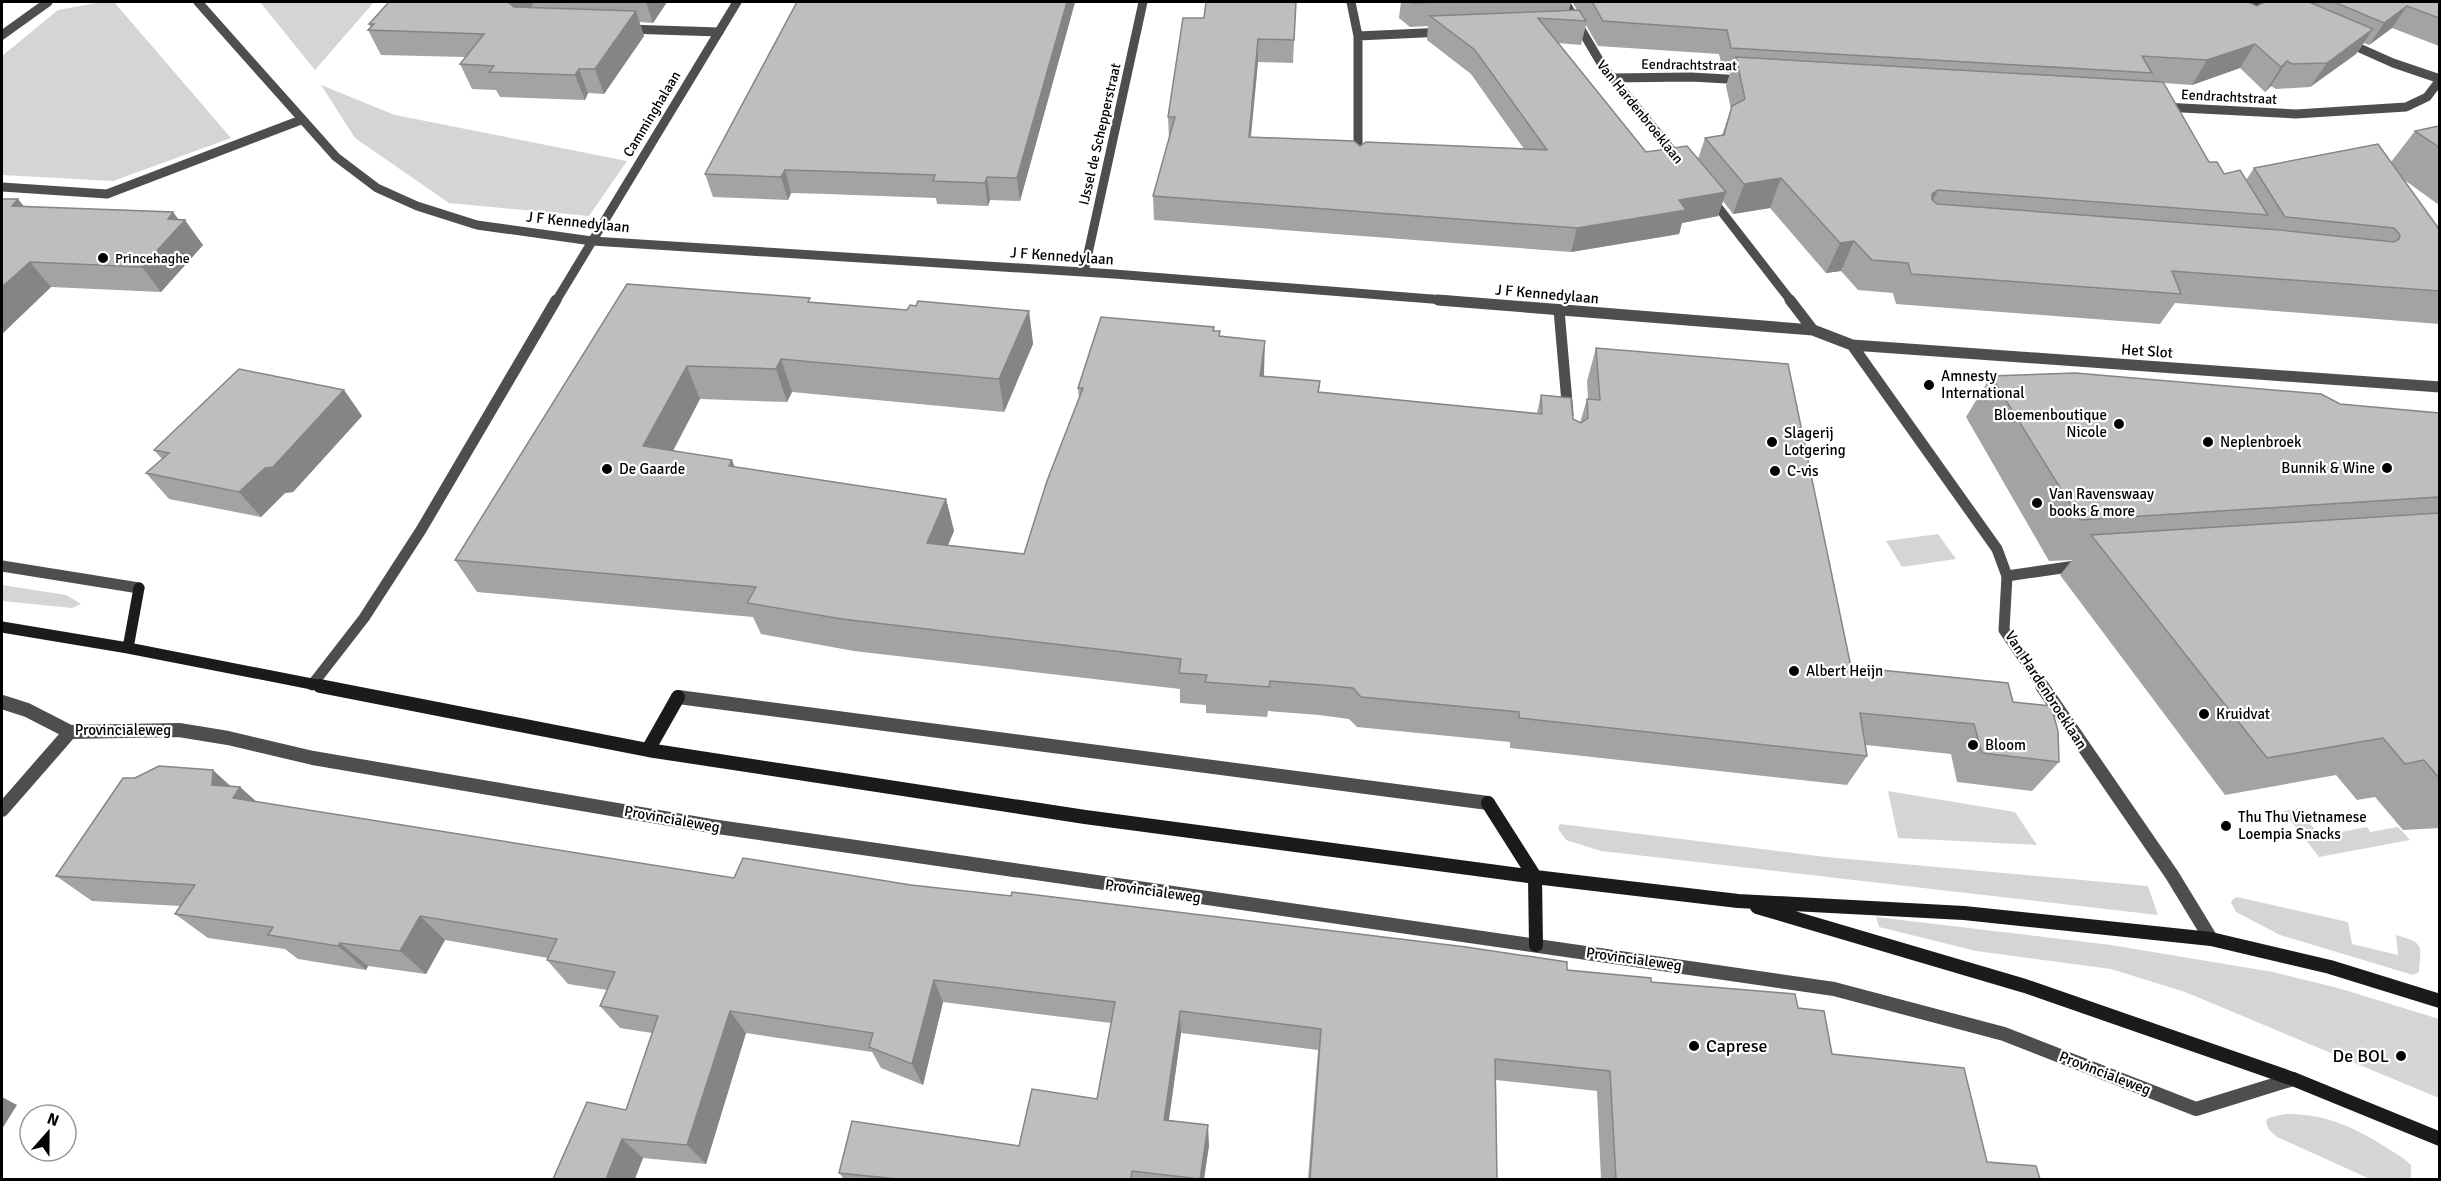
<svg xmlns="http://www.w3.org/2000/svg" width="2441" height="1181" font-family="Signika,sans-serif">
<rect width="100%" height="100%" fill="#fff"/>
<path fill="#d5d5d5" d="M 102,2 L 114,2 L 231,138 L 113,181 L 2,175 L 2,56 L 58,10 Z
M 260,2 L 374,2 L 315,70 Z
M 321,85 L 395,115 L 627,161 L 589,216 L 449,203 L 355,138 Z
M 1938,534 L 1956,559 L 1902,567 L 1886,541 Z
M 2,585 L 66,595 L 81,604 L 72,608 L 2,601 Z
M 1888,791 L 2015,812 L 2037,845 L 1898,838 Z
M 2298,809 L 2320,836 L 2367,827 L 2370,832 L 2398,827 L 2410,840 L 2319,857 L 2283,811 Z
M 1560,824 L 1826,857 L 2148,886 L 2158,915 L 1601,851 L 1566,840 L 1558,829 Z
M 2237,897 L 2348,922 L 2352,944 L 2398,955 L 2396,935 C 2425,944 2421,943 2419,972 L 2413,975 L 2280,935 L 2236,912 L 2231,903 L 2233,899 Z
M 1876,917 L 2111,945 L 2273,972 L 2338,988 L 2439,1019 L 2439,1098 L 2185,992 L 2111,969 L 1976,951 L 1879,927 Z
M 2285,1114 C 2332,1113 2364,1133 2403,1158 L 2411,1165 L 2411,1179 L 2370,1179 L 2277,1137 L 2269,1130 L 2266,1122 L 2268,1118 Z"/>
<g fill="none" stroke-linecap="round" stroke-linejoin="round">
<path stroke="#4e4e4e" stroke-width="9" d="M 1351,2 L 1358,36 L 1358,159
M 627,29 L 719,32
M 2,35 L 48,2
M 1358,36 L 1444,32
M 2,187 L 107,194 L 301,120"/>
<path stroke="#4e4e4e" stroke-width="11" d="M 1559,310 L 1568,414
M 2007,576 L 2082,565"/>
<path stroke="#4e4e4e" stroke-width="9" d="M 198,2 L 336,157 L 377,188 L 417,206 L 477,225 L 592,241 L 1114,274 L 1457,301
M 1565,2 L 1602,65 L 1679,159
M 2257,2 L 2275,10
M 2346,42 L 2393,63 L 2440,79
M 1611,78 L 1691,77 L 1745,80
M 2163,107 L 2296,114 L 2406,107 L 2427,97 L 2440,80
M 1711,198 L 1791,301
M 1084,272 L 1143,2
M 556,301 L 737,2"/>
<path stroke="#4e4e4e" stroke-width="11" d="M 1438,300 L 1813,330 L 1852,345 L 2440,387
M 1790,300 L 1813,330
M 1852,345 L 1997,549 L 2007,576 L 2004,630 L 2043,687
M 2,566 L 139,588
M 312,685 L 364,618 L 421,530 L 556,300"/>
<path stroke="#4e4e4e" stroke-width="14" d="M 2042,686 L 2172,875 L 2211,939
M 678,697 L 1488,803
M 2,702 L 27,710 L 70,732 L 179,730 L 228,738 L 313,758 L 711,826 L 1834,989 L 2004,1034 L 2196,1109 L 2293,1079
M 2,810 L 70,732"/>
<path stroke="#1b1b1b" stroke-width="11" d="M 2,627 L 128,648 L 327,687
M 128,648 L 139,588"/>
<path stroke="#1b1b1b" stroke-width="14" d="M 320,686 L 648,750 L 1085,817 L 1535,877 L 1738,901 L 1964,913 L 2211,939 L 2330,967 L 2440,1001
M 648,750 L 678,697
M 1488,803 L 1535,877 L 1536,945
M 1757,907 L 2025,986 L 2293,1079 L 2440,1139"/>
</g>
<path fill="#a3a3a3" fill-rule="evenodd" d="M 389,2 L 667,2 L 653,23 L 639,22 L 644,36 L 604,94 L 588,93 L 585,100 L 500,97 L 496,90 L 472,89 L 460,64 L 465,57 L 381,55 L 368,30 L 371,28 L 369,24 Z
M 797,2 L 1075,2 L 1020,201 L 990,200 L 988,206 L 937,204 L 936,198 L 827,194 L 791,193 L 788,200 L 713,197 L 705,174 Z
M 1296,2 L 1293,63 L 1258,62 L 1251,137 L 1360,146 L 1524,149 L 1471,74 L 1427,40 L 1428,26 L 1410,27 L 1399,18 L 1401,2 L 1571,2 L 1569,10 L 1577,10 L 1572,2 L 2248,2 L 2257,6 L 2264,2 L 2439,2 L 2439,46 L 2392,28 L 2369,45 L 2364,43 L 2356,54 L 2310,87 L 2276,89 L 2271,86 L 2265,92 L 2240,68 L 2192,85 L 2163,83 L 2209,162 L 2224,174 L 2246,180 L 2254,168 L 2391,162 L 2415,131 L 2439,126 L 2439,205 L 2403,179 L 2439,229 L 2439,324 L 2175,303 L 2160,324 L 1896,304 L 1893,293 L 1858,290 L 1841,271 L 1826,273 L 1770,208 L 1733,214 L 1723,201 L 1718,216 L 1682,223 L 1679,234 L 1571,252 L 1154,220 L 1153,196 L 1169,140 L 1168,117 L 1204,18 ZM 1586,25 L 1598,46 L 1719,54 L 1723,72 L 1730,73 L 1726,86 L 1731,109 L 1722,135 L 1705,138 L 1698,159 L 1646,152 L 1558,43 L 1581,45 Z
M 2,199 L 18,199 L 23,206 L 179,220 L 203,245 L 161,292 L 51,287 L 2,334 Z
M 627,284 L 811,302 L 907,310 L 1029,311 L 1033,344 L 1004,412 L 792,392 L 787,402 L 700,399 L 673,451 L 734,467 L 946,499 L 954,531 L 948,545 L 1024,554 L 1079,399 L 1078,388 L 1214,331 L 1264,376 L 1320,381 L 1319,392 L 1537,413 L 1541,395 L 1573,419 L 1580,423 L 1587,399 L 1588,399 L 1587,381 L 1596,348 L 1851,667 L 2013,702 L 2059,762 L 2032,791 L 1957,782 L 1951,754 L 1866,745 L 1867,756 L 1847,785 L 1510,748 L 1510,742 L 1357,727 L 1349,719 L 1319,715 L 1268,711 L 1267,717 L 1206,713 L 1206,705 L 1180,703 L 1180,689 L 854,651 L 761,634 L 753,617 L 477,592 L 455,560 Z
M 1991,376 L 2439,413 L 2439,828 L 2403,830 L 2375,797 L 2357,800 L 2336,775 L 2225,795 L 2060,575 L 2072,560 L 2049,561 L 1966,417 Z
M 344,390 L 362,416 L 293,492 L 285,493 L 261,517 L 169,499 L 146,473 L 162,459 L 154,450 Z
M 135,778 L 240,787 L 256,802 L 734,878 L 911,885 L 1567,970 L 1651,982 L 1798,1008 L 1832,1054 L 1987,1162 L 2040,1179 L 1601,1179 L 1597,1091 L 1496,1080 L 1497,1179 L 1308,1179 L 1318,1050 L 1181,1033 L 1169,1120 L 1209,1145 L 1204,1179 L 844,1179 L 839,1173 L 1019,1146 L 1097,1099 L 1111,1023 L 943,1002 L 923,1085 L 881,1068 L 872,1052 L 746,1033 L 706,1164 L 643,1158 L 553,1179 L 626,1110 L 652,1033 L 620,1028 L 600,1006 L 607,990 L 568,984 L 547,960 L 548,958 L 445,940 L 426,974 L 368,966 L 366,970 L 298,959 L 285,949 L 208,938 L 175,914 L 180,906 L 92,901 L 56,876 Z"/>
<path fill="#858585" d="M 509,2 L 532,2 L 533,4 L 520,20 L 509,3 Z
M 646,2 L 667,2 L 653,23 Z
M 1067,2 L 1075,2 L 1020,201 L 1017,178 Z
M 2407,6 L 2392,28 L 2369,45 L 2384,23 Z
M 636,11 L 644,36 L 604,94 L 595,69 Z
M 2373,29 L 2356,54 L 2310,87 L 2327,63 Z
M 1258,39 L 1258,62 L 1248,161 L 1249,137 Z
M 2255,44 L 2240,68 L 2192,85 L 2207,60 Z
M 2287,61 L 2271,86 L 2265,92 L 2281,67 Z
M 579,69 L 588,93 L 585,100 L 575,75 Z
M 785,170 L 791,193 L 788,200 L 781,177 Z
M 987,177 L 990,200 L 988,206 L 985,183 Z
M 1781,178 L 1770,208 L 1733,214 L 1744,184 Z
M 1938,190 L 1924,220 L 1932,194 Z
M 1726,192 L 1718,216 L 1682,223 L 1679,234 L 1571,252 L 1577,228 L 1679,200 Z
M 18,199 L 39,225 L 12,206 Z
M 173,212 L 182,224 L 185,220 L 203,245 L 161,292 L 142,267 L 168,219 Z
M 1854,241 L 1841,271 L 1826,273 L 1840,243 Z
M 30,262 L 51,287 L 2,334 L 2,287 Z
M 1029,311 L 1033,344 L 1004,412 L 999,379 Z
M 1265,341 L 1264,374 L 1259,409 L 1260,376 Z
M 781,359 L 792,392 L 787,402 L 776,369 Z
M 687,366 L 700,399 L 658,479 L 643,446 Z
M 344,390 L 362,416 L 293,492 L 285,493 L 261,517 L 239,492 Z
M 732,460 L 745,493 L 729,466 Z
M 946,499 L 954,531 L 935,575 L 927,543 Z
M 213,770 L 237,792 L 240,787 L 269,813 L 262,824 L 212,785 Z
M 420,916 L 445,940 L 426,974 L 400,951 Z
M 340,943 L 368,966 L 366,970 L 338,946 Z
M 934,980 L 943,1002 L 923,1085 L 912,1064 Z
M 730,1011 L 746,1033 L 706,1164 L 687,1145 Z
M 1180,1011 L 1181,1033 L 1166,1139 L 1164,1120 Z
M 2,1097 L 17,1105 L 2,1129 Z
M 1208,1125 L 1209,1145 L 1204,1179 L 1200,1179 Z
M 622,1139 L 643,1158 L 635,1179 L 606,1179 Z"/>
<path fill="#bebebe" stroke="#858585" stroke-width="1.5" d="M 389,2 L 509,2 L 509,3 L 514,7 L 636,11 L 595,69 L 579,69 L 575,75 L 489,72 L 494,66 L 460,64 L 484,34 L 368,30 L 374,24 L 369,24 Z
M 797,2 L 1067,2 L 1017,178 L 987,177 L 985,183 L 933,181 L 935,175 L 821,171 L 785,170 L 781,177 L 705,174 Z
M 1206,2 L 1296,2 L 1294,40 L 1258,39 L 1249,137 L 1354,141 L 1360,146 L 1366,142 L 1547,150 L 1475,50 L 1430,16 L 1579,10 L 1586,21 L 1538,18 L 1646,152 L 1687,146 L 1726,192 L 1679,200 L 1686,210 L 1577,228 L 1153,196 L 1175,117 L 1168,117 L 1183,18 L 1204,18 Z
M 1411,2 L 1438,2 L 1413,3 Z
M 1592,2 L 2248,2 L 2257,6 L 2264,2 L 2309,2 L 2373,29 L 2327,63 L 2292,64 L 2287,61 L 2281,67 L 2255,44 L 2207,60 L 2142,56 L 2152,73 L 1731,48 L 1727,30 L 1603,21 Z
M 2334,2 L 2439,2 L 2439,18 L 2407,6 L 2384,23 Z
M 1736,57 L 2163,82 L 2209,162 L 2217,162 L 2224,174 L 2240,170 L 2268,215 L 1938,190 L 1932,194 L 1932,200 L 1937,204 L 2280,230 L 2394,242 L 2399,239 L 2400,235 L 2394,228 L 2285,217 L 2254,168 L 2378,144 L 2439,229 L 2439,291 L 2172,271 L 2181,294 L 1911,274 L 1908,263 L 1872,260 L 1854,241 L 1840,243 L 1781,178 L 1744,184 L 1705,138 L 1724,135 L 1732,106 L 1745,99 Z
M 2439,126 L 2439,147 L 2415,131 Z
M 2,199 L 18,199 L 12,206 L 173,212 L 168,219 L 185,220 L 142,267 L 30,262 L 2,287 Z
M 627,284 L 810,298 L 808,302 L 907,310 L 910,305 L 916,306 L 918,301 L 1029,311 L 999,379 L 781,359 L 776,369 L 687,366 L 643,446 L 732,460 L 729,466 L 946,499 L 927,543 L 1024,554 L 1047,481 L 1083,388 L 1078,388 L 1101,317 L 1214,327 L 1213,331 L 1220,331 L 1219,336 L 1265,341 L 1260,376 L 1320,381 L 1318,392 L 1542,414 L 1541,395 L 1571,398 L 1573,419 L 1581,423 L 1588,418 L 1587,399 L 1600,400 L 1596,348 L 1788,364 L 1851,667 L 2008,683 L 2013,702 L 2051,706 L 2058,731 L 2059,762 L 1982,753 L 1974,724 L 1860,713 L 1867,756 L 1519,718 L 1519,712 L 1361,697 L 1353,688 L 1322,685 L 1270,681 L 1269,687 L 1205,682 L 1207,675 L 1179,673 L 1181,659 L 842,619 L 747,603 L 756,587 L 455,560 Z
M 239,369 L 344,390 L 273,467 L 265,468 L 239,492 L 146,473 L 169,453 L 154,450 Z
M 2075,373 L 2321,394 L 2340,404 L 2439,413 L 2439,497 L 2080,520 L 1991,376 Z
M 2439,513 L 2439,778 L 2424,760 L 2405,764 L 2383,738 L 2267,758 L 2091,535 Z
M 159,766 L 213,770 L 212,785 L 240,787 L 233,798 L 734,878 L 743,858 L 911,885 L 1011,896 L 1012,892 L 1466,947 L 1567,962 L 1567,970 L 1651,978 L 1651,982 L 1795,994 L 1798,1008 L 1824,1011 L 1832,1054 L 1964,1068 L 1987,1162 L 2036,1166 L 2040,1179 L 1616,1179 L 1610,1071 L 1495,1059 L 1497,1179 L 1310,1179 L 1321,1029 L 1180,1011 L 1164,1120 L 1208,1125 L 1200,1179 L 1132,1171 L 1131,1179 L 898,1179 L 839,1173 L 852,1121 L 1019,1146 L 1032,1089 L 1097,1099 L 1115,1002 L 934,980 L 912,1064 L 869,1047 L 873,1033 L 730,1011 L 687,1145 L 622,1139 L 606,1179 L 553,1179 L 587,1102 L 626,1110 L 658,1016 L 600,1006 L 615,972 L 547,960 L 557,939 L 420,916 L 400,951 L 340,943 L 338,946 L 268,935 L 273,927 L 175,914 L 195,885 L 56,876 L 123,778 L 135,778 Z"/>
<g fill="#000" stroke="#fff" stroke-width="2">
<circle cx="103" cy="258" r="6"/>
<circle cx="1929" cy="385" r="6"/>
<circle cx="2119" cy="424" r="6"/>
<circle cx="1772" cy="442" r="6"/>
<circle cx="2208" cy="442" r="6"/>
<circle cx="2387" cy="468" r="6"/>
<circle cx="607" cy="469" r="6"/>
<circle cx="1775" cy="471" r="6"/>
<circle cx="2037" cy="503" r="6"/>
<circle cx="1794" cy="671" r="6"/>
<circle cx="2204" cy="714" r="6"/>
<circle cx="1973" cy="745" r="6"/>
<circle cx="2226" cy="826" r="6"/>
<circle cx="1694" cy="1046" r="6"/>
<circle cx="2401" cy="1056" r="6"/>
</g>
<g text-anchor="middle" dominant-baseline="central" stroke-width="4.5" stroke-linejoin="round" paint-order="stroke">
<g font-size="14" fill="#000" stroke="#fff">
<text transform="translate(1689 65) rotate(1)">Eendrachtstraat</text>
<text transform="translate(2229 97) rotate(3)">Eendrachtstraat</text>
<text transform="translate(1640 112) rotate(51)">Van Hardenbroeklaan</text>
<text transform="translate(652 114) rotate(-59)">Camminghalaan</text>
<text transform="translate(1100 134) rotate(-77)">IJssel de Schepperstraat</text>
</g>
<g font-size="14" fill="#000" stroke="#fff" text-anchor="start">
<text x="115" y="258">Princehaghe</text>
</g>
<g font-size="15" fill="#000" stroke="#fff">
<text transform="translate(578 222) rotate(6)">J F Kennedylaan</text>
<text transform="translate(1062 256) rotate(4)">J F Kennedylaan</text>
<text transform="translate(1547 294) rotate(5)">J F Kennedylaan</text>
<text transform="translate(2147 351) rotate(4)">Het Slot</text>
<text transform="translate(2046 690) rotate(57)">Van Hardenbroeklaan</text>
<text x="123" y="730">Provincialeweg</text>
<text transform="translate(672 819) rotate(10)">Provincialeweg</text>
<text transform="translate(1153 891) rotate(8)">Provincialeweg</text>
<text transform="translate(1634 959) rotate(8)">Provincialeweg</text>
<text transform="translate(2105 1073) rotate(21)">Provincialeweg</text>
</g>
<g font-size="15" fill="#000" stroke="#fff" text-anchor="start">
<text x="1941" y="376">Amnesty<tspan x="1941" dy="17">International</tspan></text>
<text x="2107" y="415" text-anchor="end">Bloemenboutique<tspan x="2107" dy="17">Nicole</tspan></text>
<text x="1784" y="433">Slagerij<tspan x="1784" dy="17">Lotgering</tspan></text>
<text x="2220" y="442">Neplenbroek</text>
<text x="2375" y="468" text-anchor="end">Bunnik &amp; Wine</text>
<text x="619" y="469">De Gaarde</text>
<text x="1787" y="471">C-vis</text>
<text x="2049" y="494">Van Ravenswaay<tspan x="2049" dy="17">books &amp; more</tspan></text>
<text x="1806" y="671">Albert Heijn</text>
<text x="2216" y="714">Kruidvat</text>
<text x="1985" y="745">Bloom</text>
<text x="2238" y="817">Thu Thu Vietnamese<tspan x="2238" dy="17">Loempia Snacks</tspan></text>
</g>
<g font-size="18" fill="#000" stroke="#fff" text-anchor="start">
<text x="1706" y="1046">Caprese</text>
<text x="2389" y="1056" text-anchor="end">De BOL</text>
</g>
</g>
<rect width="2441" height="1181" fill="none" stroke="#000000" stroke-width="6"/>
<g transform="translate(48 1133) rotate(21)"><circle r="28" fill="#ffffff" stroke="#999999" stroke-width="1.5"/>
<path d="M0-4.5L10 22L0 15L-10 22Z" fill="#000000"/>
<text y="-9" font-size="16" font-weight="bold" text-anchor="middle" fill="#000000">N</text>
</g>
</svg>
